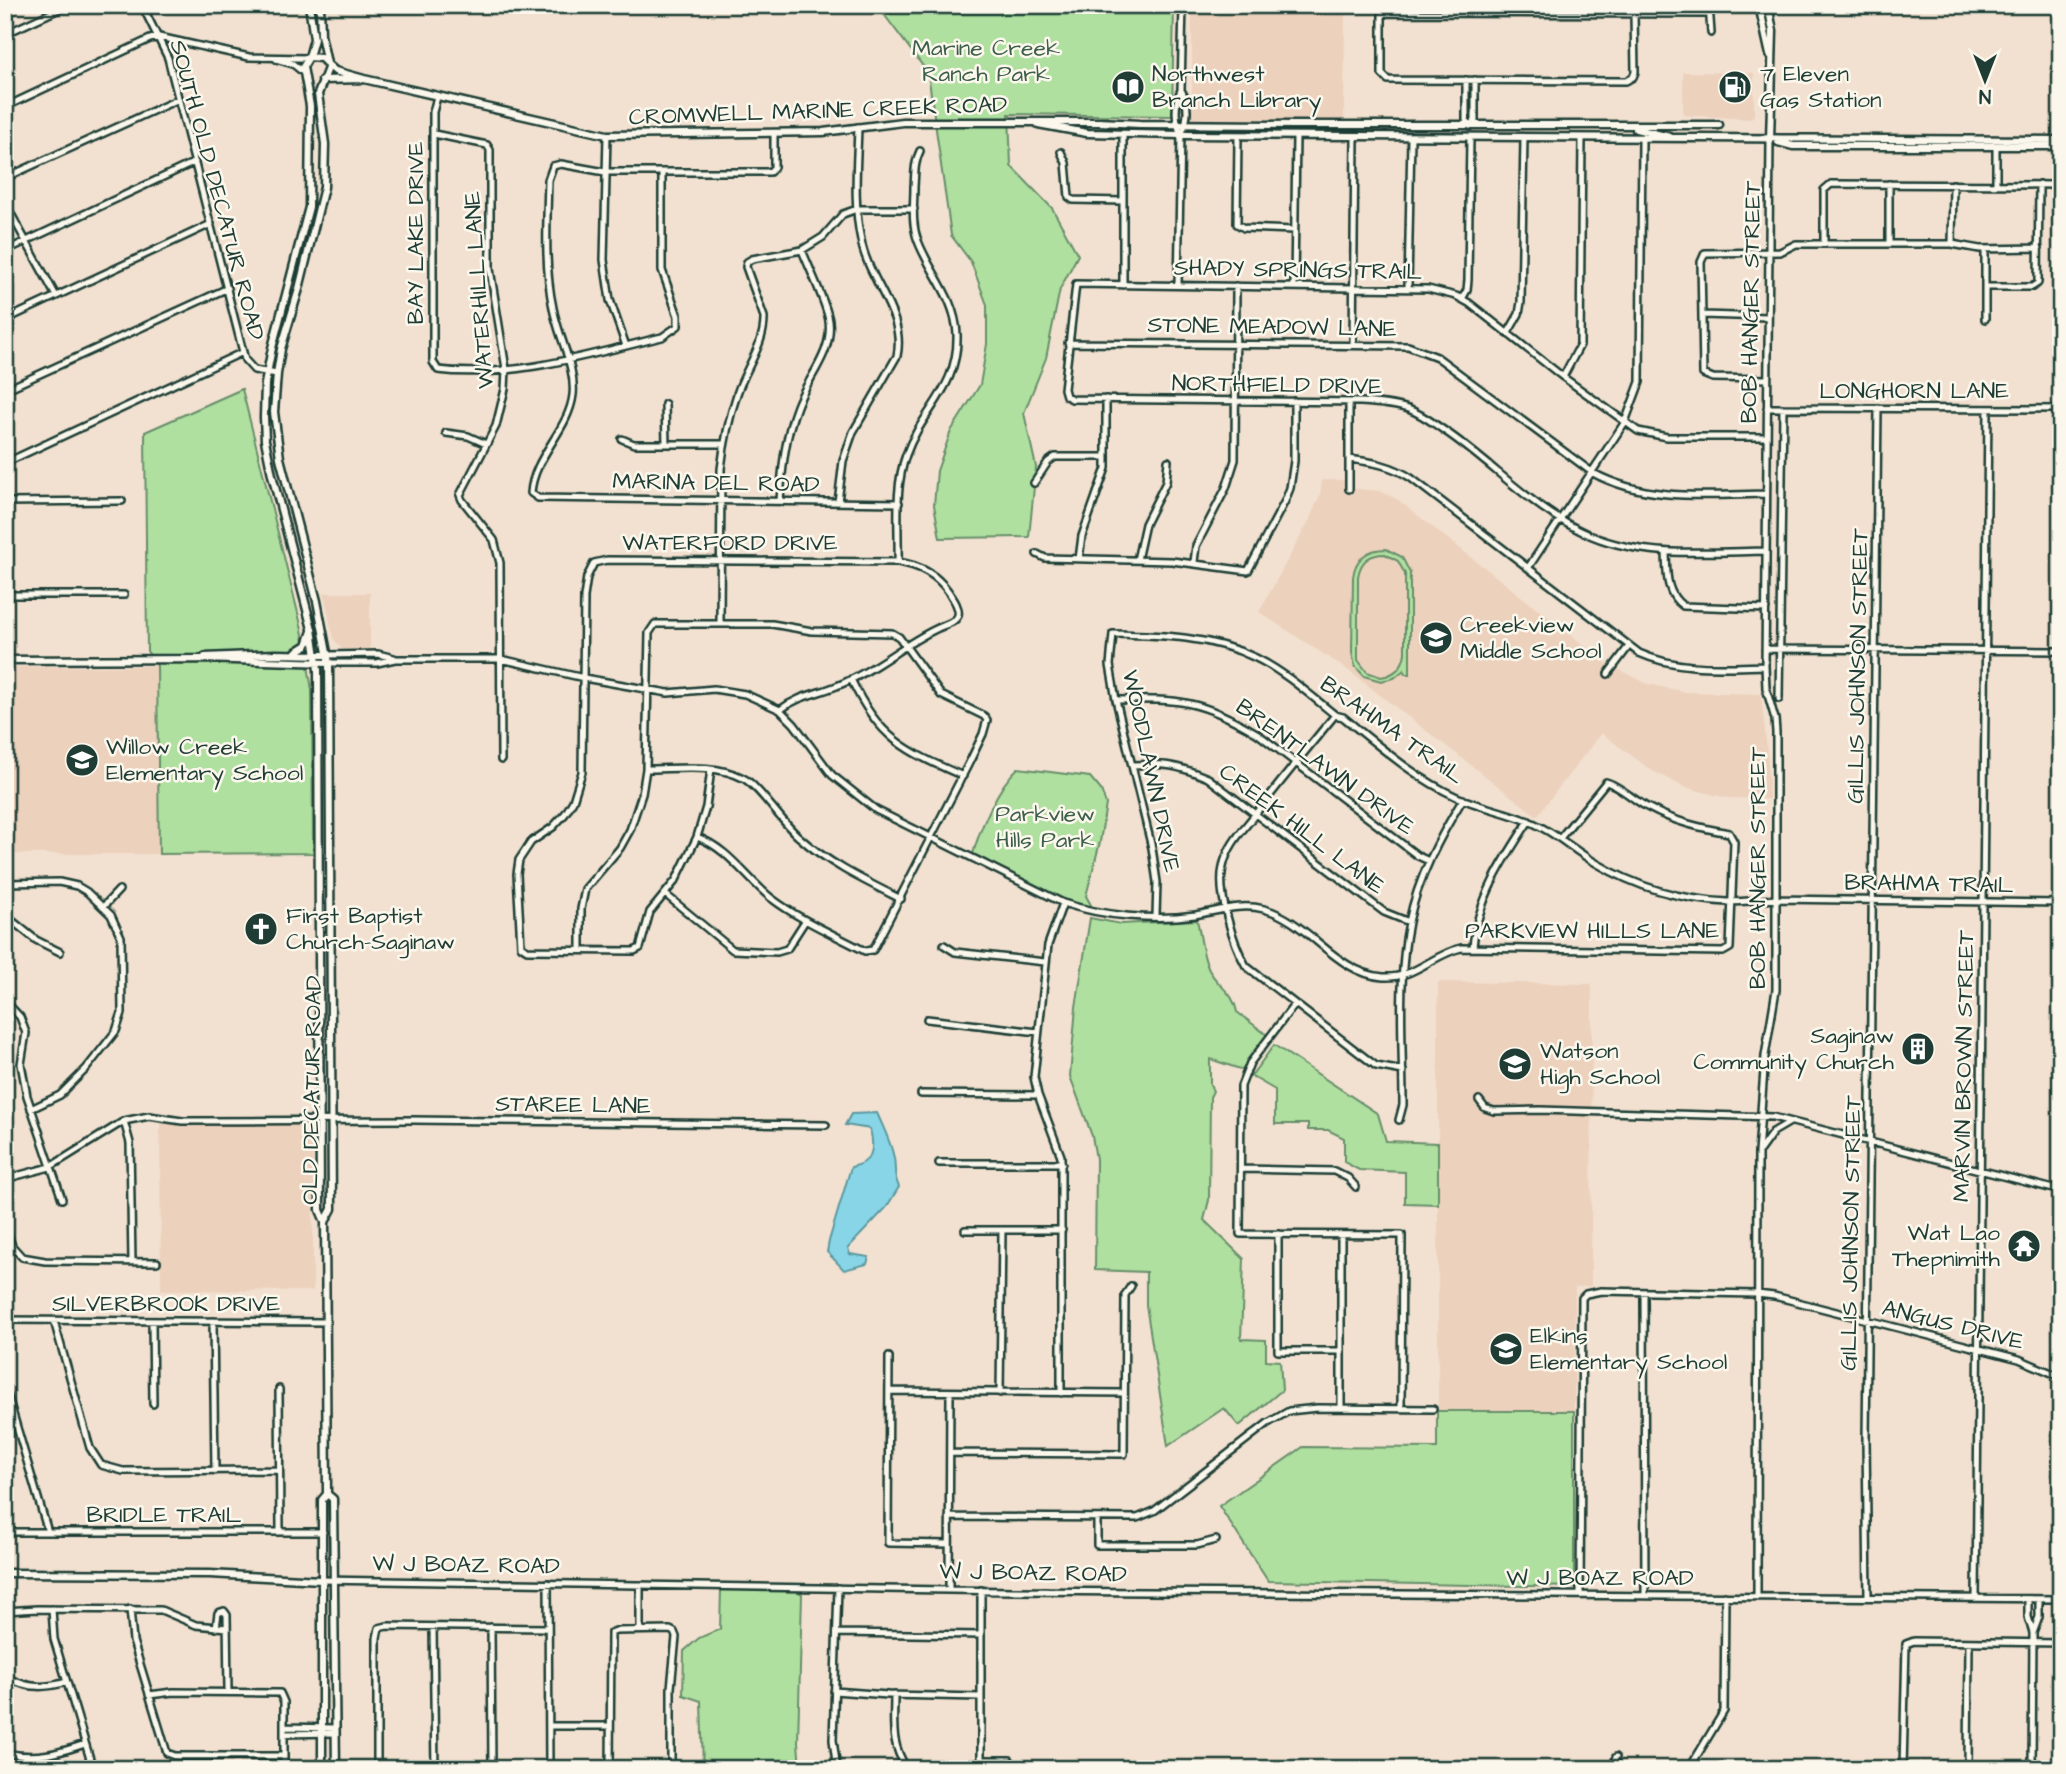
<svg xmlns="http://www.w3.org/2000/svg" width="2066" height="1774" font-family="'Architects Daughter',sans-serif">
<rect width="100%" height="100%" fill="#f2e1d0"/>
<filter id="ink" filterUnits="userSpaceOnUse"><feTurbulence type="fractalNoise" baseFrequency=".0143" numOctaves="2"/><feDisplacementMap in="SourceGraphic" scale="14" xChannelSelector="R" yChannelSelector="G"/><feConvolveMatrix kernelMatrix="1 2 1 2 8 2 1 2 1" color-interpolation-filters="sRGB"/></filter>
<g filter="url(#ink)">
<path fill="#ecd1bd" d="M 1192,5 L 1345,5 L 1344,120 L 1192,119 Z
M 1683,72 L 1754,73 L 1754,116 L 1749,119 L 1683,115 Z
M 1322,480 L 1346,480 L 1346,488 L 1380,491 L 1398,500 L 1608,664 L 1648,684 L 1686,692 L 1761,694 L 1768,762 L 1769,799 L 1727,798 L 1684,787 L 1651,770 L 1601,733 L 1537,816 L 1345,668 L 1259,612 L 1309,521 L 1320,495 Z
M 324,593 L 370,593 L 370,649 L 342,649 L 334,640 Z
M 157,666 L 159,854 L 5,854 L 5,667 Z
M 1438,982 L 1592,984 L 1591,1286 L 1575,1287 L 1574,1411 L 1438,1411 Z
M 160,1122 L 313,1125 L 313,1291 L 161,1290 Z"/>
<path fill="#afe0a0" stroke="#678e6a" stroke-width="2" fill-rule="evenodd" d="M 877,5 L 1174,5 L 1172,116 L 1009,114 L 1011,166 L 1052,208 L 1078,255 L 1060,289 L 1046,358 L 1024,413 L 1036,467 L 1029,537 L 940,538 L 934,505 L 937,471 L 951,431 L 980,385 L 987,344 L 987,305 L 971,262 L 951,235 L 928,73 Z
M 242,389 L 302,629 L 312,690 L 313,853 L 159,854 L 157,666 L 147,651 L 145,432 Z
M 1386,549 L 1402,557 L 1410,573 L 1410,674 L 1405,674 L 1404,670 L 1394,678 L 1381,681 L 1364,676 L 1355,666 L 1352,653 L 1353,577 C 1355,559 1367,549 1386,549 ZM 1385,554 L 1398,561 L 1405,574 L 1405,653 C 1403,667 1395,675 1381,677 L 1367,672 L 1358,660 L 1358,577 C 1360,562 1369,554 1385,554 Z
M 1018,768 L 1090,777 L 1101,790 L 1106,804 L 1100,842 L 1086,896 L 1091,905 L 1087,907 L 1061,898 L 973,854 C 980,828 998,786 1018,768 Z
M 1090,918 L 1121,924 L 1197,920 C 1201,935 1202,957 1209,970 C 1219,988 1233,991 1237,1012 L 1267,1035 L 1243,1070 L 1210,1059 L 1210,1085 L 1213,1091 L 1210,1097 L 1209,1200 L 1204,1220 L 1244,1259 L 1241,1339 L 1266,1340 L 1266,1360 L 1280,1361 L 1282,1390 L 1239,1426 L 1224,1408 L 1168,1446 L 1146,1305 L 1146,1272 L 1095,1270 L 1096,1159 L 1092,1136 L 1070,1076 L 1076,1007 Z
M 1274,1045 L 1378,1114 L 1386,1141 L 1438,1143 L 1438,1204 L 1405,1203 L 1405,1172 L 1359,1170 L 1344,1162 L 1344,1138 L 1328,1130 L 1308,1130 L 1308,1124 L 1275,1124 L 1275,1090 L 1251,1076 Z
M 1437,1411 L 1574,1411 L 1574,1587 L 1268,1581 L 1219,1506 L 1303,1447 L 1437,1448 Z
M 721,1589 L 795,1590 L 802,1594 L 798,1742 L 800,1769 L 703,1769 L 701,1701 L 683,1695 L 684,1651 L 699,1638 L 720,1629 Z"/>
<path fill="#87d5e6" stroke="#5d989f" stroke-width="2" d="M 877,1113 C 883,1127 891,1142 894,1158 C 896,1170 893,1174 899,1187 L 886,1208 L 848,1248 L 850,1254 L 869,1257 L 867,1264 L 844,1270 L 827,1252 L 829,1241 L 851,1167 C 873,1163 875,1149 870,1129 L 845,1125 L 851,1114 Z"/>
<g fill="none" stroke-linecap="round" stroke-linejoin="round">
<defs>
<path id="minor" d="M 142,5 L 168,58 L 245,360 L 254,370 L 277,374
M 1382,5 L 1382,74 L 1388,80 L 1626,81 L 1633,77 L 1635,72 L 1634,14
M 1709,5 L 1711,33
M 1382,13 L 1710,14
M 5,34 L 68,5
M 276,59 L 293,64 L 304,73
M 1466,80 L 1466,120 L 1470,126
M 437,97 L 433,112 L 433,362 L 438,370 C 511,379 592,354 662,337 L 678,326 L 678,316 L 662,270 L 662,172
M 5,107 L 150,39 L 159,37 L 249,57 L 308,58
M 1470,126 L 1475,121 L 1475,80
M 434,134 L 487,145 L 490,150 L 490,269 L 506,369 L 505,389 L 496,426 L 460,495 L 462,500 L 494,540 L 500,563 L 501,760
M 774,134 L 774,167 L 770,172 L 605,172 L 561,164 L 553,166 L 548,180 C 547,221 544,266 553,308 C 558,336 576,367 573,395 C 569,430 533,457 531,493 L 538,498 L 899,503
M 1123,134 L 1123,285
M 607,135 L 604,260 L 610,300 L 626,346
M 1181,135 C 1188,121 1190,104 1181,90
M 1238,136 L 1237,224 L 1244,228 L 1294,230
M 1061,152 L 1066,163 L 1069,197 L 1073,200 L 1123,201
M 5,178 L 179,99
M 1996,184 L 1996,146
M 5,203 L 56,296
M 1824,244 L 1824,190 L 1831,184 L 2061,185
M 1889,244 L 1889,184
M 1952,244 L 1953,184
M 5,251 L 195,162
M 1178,285 L 1181,135 C 1175,121 1174,104 1181,90 L 1183,5
M 1294,286 L 1296,136
M 1985,287 L 2032,287 L 2038,283 L 2039,184
M 1408,288 L 1411,137
M 1462,299 L 1467,290 L 1468,280 L 1470,137
M 1702,315 L 1768,317
M 1985,319 L 1985,249
M 5,320 L 211,224
M 1508,333 L 1519,314 L 1521,302 L 1524,138
M 1068,343 L 1408,346 L 1437,357 L 1593,473 C 1647,502 1707,495 1766,494
M 1353,345 L 1355,137
M 1563,377 L 1580,345 L 1582,139
M 1767,379 L 1713,378 L 1703,374 L 1701,262 L 1705,253 L 1780,252 L 1796,244 L 1952,244 L 1980,249 L 2039,248
M 5,390 L 228,288
M 1349,403 L 1349,489
M 665,404 L 666,444
M 1767,408 L 2061,409
M 446,433 L 468,436 L 486,444
M 622,439 L 634,444 L 724,444
M 1349,459 C 1372,462 1391,465 1411,478 L 1639,653 C 1679,671 1722,667 1765,666
M 5,463 L 243,352
M 1034,483 L 1048,462 L 1055,457 L 1106,457
M 780,501 C 782,468 785,437 797,406 C 808,377 833,353 829,321 C 827,304 809,268 802,250
M 838,502 L 843,461 L 853,432 L 897,356 C 906,313 868,281 861,240 C 853,203 857,165 858,127
M 1765,551 C 1709,552 1645,558 1592,536 C 1536,513 1494,464 1445,431 C 1433,423 1422,414 1408,409 C 1393,404 1377,403 1361,402 L 1072,399 L 1066,396 L 1064,389 L 1076,284 L 1428,289 L 1456,296 L 1469,303 L 1563,377 L 1638,431 L 1667,437 L 1767,437
M 1666,552 C 1667,572 1665,593 1683,606 L 1766,609
M 1037,554 L 1045,558 L 1172,561 L 1248,571 L 1285,501 L 1290,488 L 1294,461 L 1294,401
M 1079,559 L 1082,536 L 1106,468 L 1106,399
M 1137,560 L 1145,524 L 1166,482 L 1168,461
M 898,562 C 899,527 894,488 906,455 C 922,409 959,389 957,334 C 955,297 930,273 918,241 C 911,223 914,205 914,187 C 915,174 914,163 920,151
M 1194,562 L 1196,546 L 1226,488 L 1235,460 L 1236,286
M 1528,568 L 1625,422 L 1640,382 L 1642,139
M 5,595 L 124,595
M 720,623 L 721,469 C 724,443 729,418 737,394 C 745,369 765,344 764,317 L 746,267 L 747,262 L 752,259 L 802,250 L 823,237 L 843,214 L 857,209 L 914,209
M 1765,649 L 2061,651
M 328,655 L 378,654 L 394,658
M 6,660 L 6,502 L 122,501
M 329,663 L 377,663 L 395,659 L 501,659 L 584,678 L 668,693 L 714,689 L 745,694 L 780,710 L 794,724 L 832,775 L 876,810 L 1063,903 C 1103,916 1153,921 1195,915 C 1219,911 1240,903 1264,909 C 1309,921 1335,973 1383,977 C 1414,979 1432,955 1461,948 L 1723,952 L 1730,948 L 1734,842 L 1729,833 C 1701,828 1675,822 1649,808 C 1636,802 1619,785 1606,782 L 1561,837
M 1608,674 L 1629,646
M 851,679 C 878,738 905,751 963,776
M 1779,699 L 1783,408
M 1116,700 C 1180,699 1202,700 1258,734 L 1418,856 L 1429,861
M 1335,715 C 1307,749 1280,782 1253,817 C 1241,832 1227,847 1223,867 C 1217,893 1233,943 1246,966 L 1376,1066 L 1403,1071
M 1132,765 C 1165,763 1177,765 1208,778 L 1384,912 L 1409,922
M 646,769 C 677,769 715,763 743,778 C 759,786 782,823 799,837 C 829,864 865,881 901,899
M 711,769 L 706,807 L 697,837 L 676,880 L 650,912 L 640,948 L 634,951 L 527,950 L 521,946 L 517,874 L 519,860 L 531,842 L 553,827 L 565,814 L 573,801 L 582,772 L 584,597 L 587,577 L 594,563 L 607,560 L 898,562 C 918,565 936,574 948,591 C 952,597 960,607 958,615 C 956,623 943,625 936,629 C 902,645 874,671 839,685 C 818,694 799,695 780,710
M 5,883 L 59,882 L 77,886 L 87,892 L 111,915 L 121,937 L 122,1013 L 116,1031 L 86,1069 L 60,1095 L 31,1109
M 665,894 L 733,950 L 777,952 L 787,949 L 805,921
M 103,907 L 119,890
M 5,915 L 36,940 L 60,952
M 1156,916 L 1157,882 L 1152,848 L 1116,700 L 1110,665 L 1113,634 C 1162,635 1211,636 1256,658 C 1285,672 1310,695 1335,715 L 1343,717 C 1379,746 1415,778 1457,797 C 1482,808 1508,812 1533,823 C 1559,835 1573,850 1596,863 C 1636,887 1682,900 1728,902 C 1743,902 1761,900 1776,899 L 2061,903
M 944,945 L 955,952 L 1045,962
M 1473,947 C 1477,900 1504,859 1529,821
M 581,950 L 581,909 L 585,889 L 620,848 L 630,830 L 642,794 L 646,769 L 649,633 L 655,624 L 772,624 L 812,631 L 892,633 L 899,637 L 941,695 L 984,716 L 987,720 L 983,734 L 970,761 L 873,950 L 865,951 C 833,934 800,920 771,898 C 745,877 729,849 697,837
M 5,1001 L 20,1017 L 26,1033 L 21,1064 L 27,1096 L 62,1199
M 1294,1005 L 1250,1063 L 1241,1086 L 1240,1234 L 1402,1235 L 1401,1409
M 927,1019 L 1038,1032
M 921,1094 L 1038,1095
M 1479,1100 L 1485,1108 L 1494,1111 L 1540,1110 L 1773,1117 L 2061,1191
M 1399,1120 L 1403,1105 C 1403,1045 1397,981 1409,922 C 1418,878 1439,838 1463,799
M 124,1121 L 130,1143 L 132,1262
M 1760,1150 L 1773,1132 L 1790,1122
M 939,1163 L 1062,1163
M 1241,1169 L 1334,1171 L 1348,1178 L 1356,1187
M 5,1179 L 50,1167 L 124,1121 L 149,1116 L 182,1121 L 413,1120 L 826,1125
M 5,1225 L 12,1246 L 22,1257 L 45,1261 L 157,1262
M 965,1230 L 1062,1230
M 1278,1234 L 1278,1351 L 1341,1351
M 1644,1293 L 1645,1595
M 5,1320 L 327,1322
M 54,1321 L 90,1448 L 101,1465 L 123,1471 L 279,1470
M 152,1321 L 153,1404
M 213,1321 L 215,1471
M 889,1357 L 888,1543 L 949,1544
M 5,1387 L 48,1532
M 279,1389 L 280,1532
M 889,1391 L 1124,1393
M 1000,1393 L 1002,1230
M 1061,1393 L 1061,1156 L 1038,1095 L 1034,1077 L 1048,945 L 1063,903
M 1341,1408 L 1341,1235
M 950,1453 L 1124,1454 L 1125,1295 L 1131,1286
M 949,1517 L 1137,1518 L 1154,1511 L 1268,1423 L 1289,1411 L 1317,1408 L 1433,1409
M 1097,1519 L 1097,1545 L 1197,1545 L 1216,1540
M 5,1532 L 323,1532
M 321,1580 L 1013,1591 L 2061,1599
M 548,1583 L 549,1769
M 640,1585 L 640,1630
M 949,1590 L 950,1392
M 981,1590 L 981,1769
M 1580,1595 L 1582,1298 L 1586,1294 L 1601,1291 L 1757,1294 L 1774,1296 L 2019,1359 L 2061,1377
M 1757,1596 L 1758,1153 L 1765,1056 L 1776,990 L 1776,732 L 1775,719 L 1766,688 L 1765,666 L 1770,140
M 1868,1597 L 1866,1440 L 1878,408
M 1976,1598 L 1988,409
M 2028,1599 L 2028,1617 L 2033,1633 L 2032,1769
M 52,1609 L 54,1639 L 93,1769
M 130,1609 L 133,1641 L 167,1753 L 175,1756 L 284,1756
M 5,1611 L 37,1609 L 161,1610 L 196,1625 L 227,1628
M 433,1627 L 435,1769
M 491,1627 L 492,1769
M 216,1628 L 218,1613 L 224,1611 L 227,1615 L 228,1692
M 838,1633 L 981,1635
M 2033,1633 L 2039,1617 L 2039,1599
M 8,1678 C 29,1689 45,1688 67,1682
M 834,1691 L 888,1695 L 980,1697
M 149,1695 L 173,1692 L 280,1693 L 284,1702 L 284,1769
M 894,1695 C 894,1724 890,1743 907,1769
M 549,1726 L 610,1726
M 284,1727 L 335,1728
M 284,1734 L 335,1733
M 7,1753 C 35,1760 59,1753 85,1744
M 981,1760 L 1010,1760
M 377,1769 L 377,1638 L 379,1628 L 387,1626 L 548,1628
M 610,1769 L 611,1633 L 616,1631 L 670,1630 L 674,1632 L 676,1637 L 671,1688 L 671,1769
M 837,1769 L 833,1740 L 838,1588
M 1613,1769 L 1616,1757
M 1689,1769 L 1724,1711 L 1725,1596
M 1903,1769 L 1906,1644 L 1914,1641 L 2061,1643
M 1968,1769 L 1969,1642"/>
<path id="major" d="M 309,5 L 314,39 L 309,57
M 320,5 L 321,35 L 328,68 L 318,94 L 325,144 L 324,187 L 299,289 L 281,349 L 277,374 L 274,412 L 280,458 L 317,601 L 329,663 L 332,1209 L 325,1222
M 1759,5 L 1770,55
M 1768,5 L 1773,31 L 1770,140
M 327,64 L 335,71 L 364,79 L 607,135 L 823,132 L 903,122 L 1099,122 L 1140,124 L 1296,125 L 1719,125
M 322,80 L 364,79
M 1038,124 L 1087,133 L 1181,135 L 2061,140
M 1636,129 L 1670,137
M 1778,142 L 1793,146 L 2061,146
M 296,652 L 307,645 L 312,631
M 205,657 L 275,654 L 328,655
M 5,660 L 202,659 L 329,663
M 327,1494 L 333,1499 L 336,1769
M 5,1573 L 210,1574 L 321,1580
M 322,1769 L 322,1500 L 327,1494 L 325,1222 L 320,1210 L 318,670 L 312,629 L 272,475 L 265,440 L 264,417 L 265,384 L 272,348 L 309,207 L 310,106 L 303,67 L 309,57 L 321,58 L 326,63"/>
</defs>
<use href="#minor" stroke="#1f3d34" stroke-width="10"/>
<use href="#major" stroke="#1f3d34" stroke-width="11"/>
<use href="#minor" stroke="#fbf7ec" stroke-width="5"/>
<use href="#major" stroke="#fbf7ec" stroke-width="6"/>
</g>
</g>
<defs>
<symbol id="library-disc" viewBox="-11 -11 22 22"><circle r="9.5" fill="#1f3d34" stroke="#fbf7ec"/><path d="M-6-4Q-3-5.5-.7-3.5V5Q-3 3-6 4ZM6-4Q3-5.5 .7-3.5V5Q3 3 6 4Z" fill="#fff"/></symbol>
<symbol id="fuel-disc" viewBox="-11 -11 22 22"><circle r="9.5" fill="#1f3d34" stroke="#fbf7ec"/><path d="M-5.5-6h7V0h2V4h1.3V-2.5L3-4.5l.8-.8L6-3V5H2.5V1h-1V6h-7ZM-4.2-4.7v3.2H.2V-4.7Z" fill="#fff"/></symbol>
<symbol id="school-disc" viewBox="-11 -11 22 22"><circle r="9.5" fill="#1f3d34" stroke="#fbf7ec"/><path d="M0-5L7-2L0 1L-7-2ZM-4 1L0 2.5L4 1V4Q0 6-4 4Z" fill="#fff"/></symbol>
<symbol id="church-disc" viewBox="-11 -11 22 22"><circle r="9.5" fill="#1f3d34" stroke="#fbf7ec"/><path d="M-1.2-6h2.4v3.5h3.3v2.4h-3.3V6h-2.4V-.1h-3.3v-2.4h3.3Z" fill="#fff"/></symbol>
<symbol id="building-disc" viewBox="-11 -11 22 22"><circle r="9.5" fill="#1f3d34" stroke="#fbf7ec"/><path d="M-4-6H4V6H1V3H-1V6H-4ZM-2.5-4.3h1.7v1.8h-1.7ZM.8-4.3h1.7v1.8H.8ZM-2.5-1h1.7V.8h-1.7ZM.8-1h1.7V.8H.8Z" fill="#fff"/></symbol>
<symbol id="temple-disc" viewBox="-11 -11 22 22"><circle r="9.5" fill="#1f3d34" stroke="#fbf7ec"/><path d="M0-6L5-2H3V0L6.5 2.5H4V6H1.5V3h-3V6H-4V2.5H-6.5L-3 0V-2H-5Z" fill="#fff"/></symbol>
</defs>
<g fill-rule="evenodd">
<use href="#library-disc" x="1109" y="68" width="38" height="38"/>
<use href="#fuel-disc" x="1716" y="68" width="38" height="38"/>
<use href="#school-disc" x="1417" y="619" width="38" height="38"/>
<use href="#school-disc" x="63" y="741" width="38" height="38"/>
<use href="#church-disc" x="242" y="910" width="38" height="38"/>
<use href="#building-disc" x="1899" y="1030" width="38" height="38"/>
<use href="#school-disc" x="1496" y="1045" width="38" height="38"/>
<use href="#temple-disc" x="2005" y="1227" width="38" height="38"/>
<use href="#school-disc" x="1487" y="1330" width="38" height="38"/>
</g>
<g text-anchor="middle" dominant-baseline="central" stroke-width="5" stroke-linejoin="round" paint-order="stroke">
<g font-size="23" fill="#3c5e4a" stroke="#fbf7ec">
<text x="986" y="48">Marine Creek<tspan x="986" dy="26">Ranch Park</tspan></text>
<text x="1045" y="814">Parkview<tspan x="1045" dy="26">Hills Park</tspan></text>
</g>
<g font-size="23" fill="#1f3d34" stroke="#fbf7ec" text-anchor="start">
<text x="1152" y="74">Northwest<tspan x="1152" dy="26">Branch Library</tspan></text>
<text x="1760" y="74">7 Eleven<tspan x="1760" dy="26">Gas Station</tspan></text>
<text x="1460" y="625">Creekview<tspan x="1460" dy="26">Middle School</tspan></text>
<text x="106" y="747">Willow Creek<tspan x="106" dy="26">Elementary School</tspan></text>
<text x="286" y="916">First Baptist<tspan x="286" dy="26">Church-Saginaw</tspan></text>
<text x="1894" y="1036" text-anchor="end">Saginaw<tspan x="1894" dy="26">Community Church</tspan></text>
<text x="1540" y="1051">Watson<tspan x="1540" dy="26">High School</tspan></text>
<text x="2000" y="1233" text-anchor="end">Wat Lao<tspan x="2000" dy="26">Thepnimith</tspan></text>
<text x="1530" y="1336">Elkins<tspan x="1530" dy="26">Elementary School</tspan></text>
</g>
<g font-size="23" fill="#1f3d34" stroke="#fbf7ec">
<text transform="translate(818 111) rotate(-2)">CROMWELL MARINE CREEK ROAD</text>
<text transform="translate(217 190) rotate(75)">SOUTH OLD DECATUR ROAD</text>
<text transform="translate(416 233) rotate(-90)">BAY LAKE DRIVE</text>
<text transform="translate(1298 270) rotate(1)">SHADY SPRINGS TRAIL</text>
<text transform="translate(479 290) rotate(-94)">WATERHILL LANE</text>
<text transform="translate(1751 302) rotate(-89)">BOB HANGER STREET</text>
<text transform="translate(1272 327) rotate(1)">STONE MEADOW LANE</text>
<text transform="translate(1277 385) rotate(1)">NORTHFIELD DRIVE</text>
<text x="1914" y="391">LONGHORN LANE</text>
<text transform="translate(716 483) rotate(1)">MARINA DEL ROAD</text>
<text x="730" y="543">WATERFORD DRIVE</text>
<text transform="translate(1858 666) rotate(-89)">GILLIS JOHNSON STREET</text>
<text transform="translate(1392 730) rotate(35)">BRAHMA TRAIL</text>
<text transform="translate(1325 767) rotate(36)">BRENTLAWN DRIVE</text>
<text transform="translate(1151 771) rotate(78)">WOODLAWN DRIVE</text>
<text transform="translate(1302 829) rotate(37)">CREEK HILL LANE</text>
<text transform="translate(1758 868) rotate(-90)">BOB HANGER STREET</text>
<text transform="translate(1929 884) rotate(1)">BRAHMA TRAIL</text>
<text x="1592" y="931">PARKVIEW HILLS LANE</text>
<text transform="translate(1964 1066) rotate(-89)">MARVIN BROWN STREET</text>
<text transform="translate(312 1090) rotate(-89)">OLD DECATUR ROAD</text>
<text transform="translate(573 1105) rotate(1)">STAREE LANE</text>
<text transform="translate(1851 1233) rotate(-89)">GILLIS JOHNSON STREET</text>
<text x="166" y="1304">SILVERBROOK DRIVE</text>
<text transform="translate(1953 1325) rotate(14)">ANGUS DRIVE</text>
<text x="164" y="1515">BRIDLE TRAIL</text>
<text transform="translate(466 1565) rotate(1)">W J BOAZ ROAD</text>
<text transform="translate(1033 1573) rotate(1)">W J BOAZ ROAD</text>
<text x="1600" y="1578">W J BOAZ ROAD</text>
</g>
</g>
<rect width="2066" height="1774" fill="none" stroke="#fbf7ec" stroke-width="28"/>
<rect x="14" y="14" width="2038" height="1746" fill="none" stroke="#1f3d34" stroke-width="2.5" filter="url(#ink)"/>
<g transform="translate(1985 80) rotate(180)" stroke="#fbf7ec" stroke-width="5" paint-order="stroke">
<path d="M0-5L12 26L0 18L-12 26Z" fill="#1f3d34"/>
<text y="-10" font-size="19" font-weight="bold" text-anchor="middle" fill="#1f3d34">N</text>
</g>
</svg>
